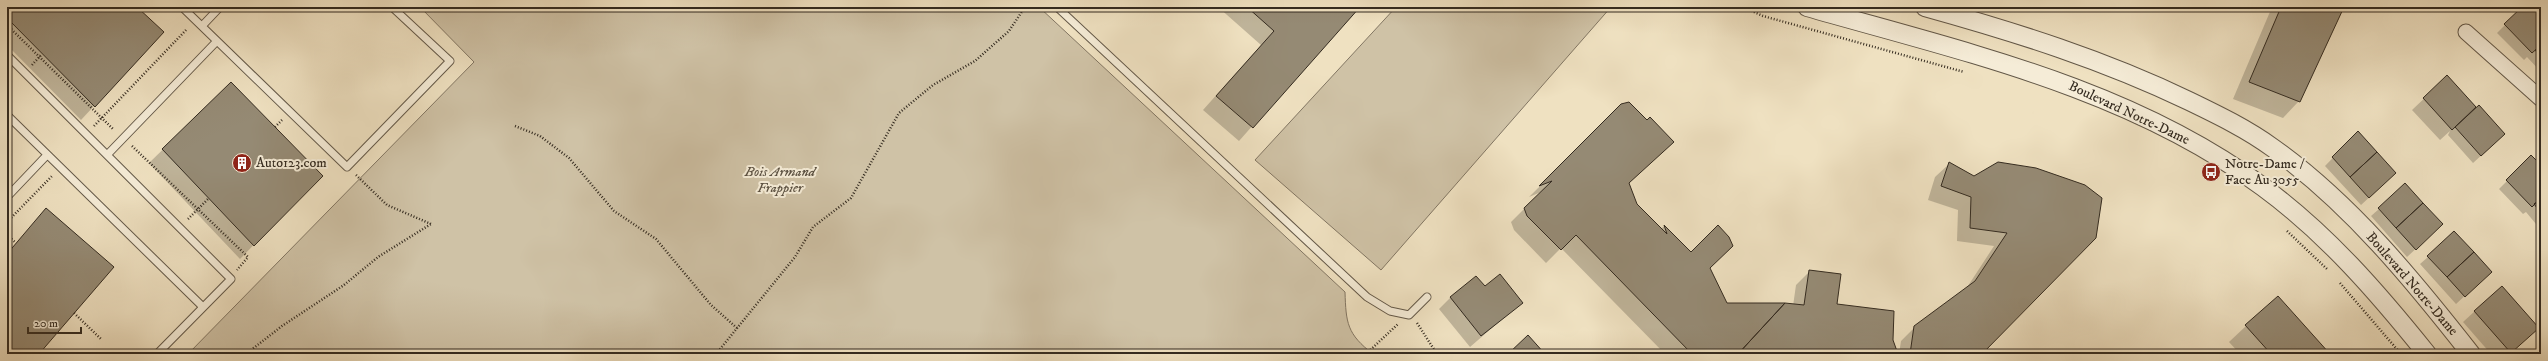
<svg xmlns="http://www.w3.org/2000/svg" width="2548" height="361" font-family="'IM FELL DW Pica',serif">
<rect width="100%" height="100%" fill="#efe1c1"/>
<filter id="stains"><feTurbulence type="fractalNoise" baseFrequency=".005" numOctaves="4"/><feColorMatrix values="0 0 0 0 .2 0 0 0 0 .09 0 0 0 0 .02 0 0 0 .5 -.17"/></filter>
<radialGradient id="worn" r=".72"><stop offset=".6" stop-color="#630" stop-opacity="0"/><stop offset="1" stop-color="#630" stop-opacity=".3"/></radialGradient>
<path fill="#cfc2a6" stroke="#827663" d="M 420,7 L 1039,7 L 1345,292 C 1346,323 1347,334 1373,354 L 188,354 L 474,62 Z
M 1396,7 L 1611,7 L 1381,270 L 1255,160 Z"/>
<path fill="#0003" d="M 7,7 L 136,7 L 94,106 L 81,120 L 7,45 Z
M 1218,7 L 1358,7 L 1239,141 L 1203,110 L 1261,45 Z
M 2272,7 L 2343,7 L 2299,101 L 2283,118 L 2233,99 Z
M 2523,7 L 2530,7 L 2541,18 L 2541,72 L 2527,57 L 2524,60 L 2497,33 Z
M 2447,77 L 2462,120 L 2496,142 L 2473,163 L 2448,135 L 2450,131 L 2440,140 L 2412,110 Z
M 231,83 L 321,176 L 240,259 L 149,163 Z
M 1622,105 L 1673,142 L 1628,184 L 1636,205 L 1661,229 L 1664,226 L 1691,254 L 1709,268 L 1726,304 L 1793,306 L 1796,285 L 1810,271 L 1836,305 L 1892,340 L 1897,354 L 1665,354 L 1561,248 L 1546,263 L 1514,230 L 1511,222 L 1541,192 L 1529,197 Z
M 2358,132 L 2387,181 L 2361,205 L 2325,166 Z
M 2531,157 L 2541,167 L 2541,230 L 2526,212 L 2523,214 L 2499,189 Z
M 1949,164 L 1974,177 L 2036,169 L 1981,354 L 1899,354 L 1901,341 L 1915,327 L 1966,289 L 1994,246 L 1957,241 L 1958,210 L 1928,200 L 1935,177 Z
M 2379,209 L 2434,232 L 2407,257 L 2371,216 Z
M 46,210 L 38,354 L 7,354 L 7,253 Z
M 2428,257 L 2483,279 L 2456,304 L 2420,264 Z
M 1485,288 L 1522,302 L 1470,347 L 1439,309 L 1451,297 Z
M 2475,311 L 2526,339 L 2509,354 L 2491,354 L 2463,322 Z
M 2246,326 L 2328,354 L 2240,354 L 2229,342 Z"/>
<path fill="#958a74" stroke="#342b20" d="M 7,7 L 137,7 L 164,32 L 95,107 L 7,18 Z
M 1247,7 L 1360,7 L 1253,128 L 1216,96 L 1274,31 Z
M 2281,7 L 2344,7 L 2300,102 L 2249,82 Z
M 2522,7 L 2531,7 L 2541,17 L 2541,45 L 2532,53 L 2504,24 Z
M 2541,45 L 2541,57 L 2535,50 Z
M 2447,75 L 2476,107 L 2452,130 L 2423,98 Z
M 231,82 L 323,176 L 254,246 L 162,149 Z
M 1629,102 L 1647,120 L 1650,117 L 1674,142 L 1629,183 L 1637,204 L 1667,234 L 1664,225 L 1691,252 L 1718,225 L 1729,237 L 1733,246 L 1710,268 L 1727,303 L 1785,303 L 1738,354 L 1692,354 L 1576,235 L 1561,250 L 1527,216 L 1524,208 L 1552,181 L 1539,186 L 1621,104 Z
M 2479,105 L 2505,134 L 2481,156 L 2455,127 Z
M 2358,131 L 2377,152 L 2350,177 L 2332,157 Z
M 2377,152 L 2396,173 L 2369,198 L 2350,177 Z
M 2531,155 L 2541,165 L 2541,198 L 2532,207 L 2506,180 Z
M 1949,162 L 1974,176 L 1998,162 L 2036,168 L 2085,185 L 2102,198 L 2096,238 L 1982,354 L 1910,354 L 1914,326 L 1975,281 L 2007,233 L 1970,228 L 1971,197 L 1941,186 Z
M 2405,183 L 2423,203 L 2396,228 L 2378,208 Z
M 2541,198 L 2541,213 L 2534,204 Z
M 2423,203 L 2443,224 L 2416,250 L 2396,228 Z
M 46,208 L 114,267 L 39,354 L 9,354 L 7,352 L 7,254 Z
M 2454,231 L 2474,252 L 2447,277 L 2427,256 Z
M 2474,252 L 2492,272 L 2465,297 L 2447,277 Z
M 1809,270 L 1841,274 L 1837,304 L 1894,311 L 1893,340 L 1898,354 L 1738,354 L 1785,303 L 1804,305 Z
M 1500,274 L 1523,303 L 1481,336 L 1450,297 L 1476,276 L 1485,286 Z
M 2502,286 L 2539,328 L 2511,353 L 2474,311 Z
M 2278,296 L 2330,354 L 2271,354 L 2245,325 Z
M 1528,335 L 1545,354 L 1508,354 Z"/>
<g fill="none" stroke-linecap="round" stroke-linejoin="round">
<defs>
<path id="service" d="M 182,7 L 347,167 L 450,61 L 392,7
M 1057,7 L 1367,297 L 1390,311 L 1409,315 L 1427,297
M 202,26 L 220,7
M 7,55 L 231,279 L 157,354
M 7,115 L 203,307
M 107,155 L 217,41
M 7,197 L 47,155"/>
<path id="minor" d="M 2466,32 L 2541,99"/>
<path id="tertiary" d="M 1807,7 C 1964,52 2129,88 2263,187 C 2327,234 2378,293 2427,354
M 1925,7 C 2015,32 2104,60 2189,101 C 2218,115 2247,129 2273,148 C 2350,203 2413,280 2471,354"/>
</defs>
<use href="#service" stroke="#635848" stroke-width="9"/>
<use href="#minor" stroke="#635848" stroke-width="17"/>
<use href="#tertiary" stroke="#635848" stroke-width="20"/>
<path stroke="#342b20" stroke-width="2.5" stroke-dasharray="1 2" stroke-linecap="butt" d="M 1743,7 L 1763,16 L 1964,72
M 7,25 L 114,130
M 32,65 L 42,54
M 94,126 L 187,29
M 515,126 L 540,136 L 569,158 L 614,211 L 656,239 L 711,305 L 737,328
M 275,127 L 282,120
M 132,146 L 248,257 L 237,270
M 356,175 L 387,205 L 431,224
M 188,219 L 209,198
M 7,222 L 53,175
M 2287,231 L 2327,269
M 7,235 L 16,243
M 2340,283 L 2401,354
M 74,313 L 102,340
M 1417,323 L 1437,354
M 246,354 L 282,326 L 344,285 L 378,257 L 431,224
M 716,354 L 795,257 L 813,227 L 851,198 L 899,113 L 933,85 L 975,61 L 1009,31 L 1025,7
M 1366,354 L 1398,324"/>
<use href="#service" stroke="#f5ecd7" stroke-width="7"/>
<use href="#minor" stroke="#f5ecd7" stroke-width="15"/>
<use href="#tertiary" stroke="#f5ecd7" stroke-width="18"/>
</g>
<defs>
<symbol id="building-disc" viewBox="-11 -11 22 22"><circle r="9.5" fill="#8f2418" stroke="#f5ecd7"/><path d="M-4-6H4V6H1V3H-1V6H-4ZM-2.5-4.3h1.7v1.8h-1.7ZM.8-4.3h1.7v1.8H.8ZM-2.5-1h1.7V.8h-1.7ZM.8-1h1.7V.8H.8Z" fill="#fff"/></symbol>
<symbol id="bus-disc" viewBox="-11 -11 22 22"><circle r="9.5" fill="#8f2418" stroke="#f5ecd7"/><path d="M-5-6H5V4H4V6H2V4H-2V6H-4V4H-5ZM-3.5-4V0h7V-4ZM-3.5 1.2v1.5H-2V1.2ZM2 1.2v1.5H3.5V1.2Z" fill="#fff"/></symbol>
</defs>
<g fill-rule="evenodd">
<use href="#building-disc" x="231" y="152" width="22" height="22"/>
<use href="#bus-disc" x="2200" y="161" width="22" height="22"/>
</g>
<g text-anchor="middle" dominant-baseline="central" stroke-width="4" stroke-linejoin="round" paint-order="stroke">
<g font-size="14" fill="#342b20" stroke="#f5ecd7">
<text transform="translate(2129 113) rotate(25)">Boulevard Notre-Dame</text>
<text transform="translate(2412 284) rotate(49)">Boulevard Notre-Dame</text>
</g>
<g font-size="14" fill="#342b20" stroke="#f5ecd7" text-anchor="start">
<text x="256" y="163">Auto123.com</text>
<text x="2225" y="164">Notre-Dame /<tspan x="2225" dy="16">Face Au 3055</tspan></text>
</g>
<g font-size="14" font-style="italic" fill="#5b5142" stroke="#f5ecd7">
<text x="780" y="172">Bois Armand<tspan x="780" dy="16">Frappier</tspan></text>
</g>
</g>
<rect width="2548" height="361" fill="none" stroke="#efe1c1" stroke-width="24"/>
<rect x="8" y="8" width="2532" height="345" fill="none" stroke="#342b20" stroke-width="2"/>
<rect x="12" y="12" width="2524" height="337" fill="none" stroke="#342b20"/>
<path d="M28 327v6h53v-6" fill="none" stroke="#342b20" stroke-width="2"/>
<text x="34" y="327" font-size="12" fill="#342b20" stroke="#f5ecd7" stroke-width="3" paint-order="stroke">20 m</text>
<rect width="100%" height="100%" filter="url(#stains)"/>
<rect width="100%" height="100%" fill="url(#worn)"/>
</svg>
